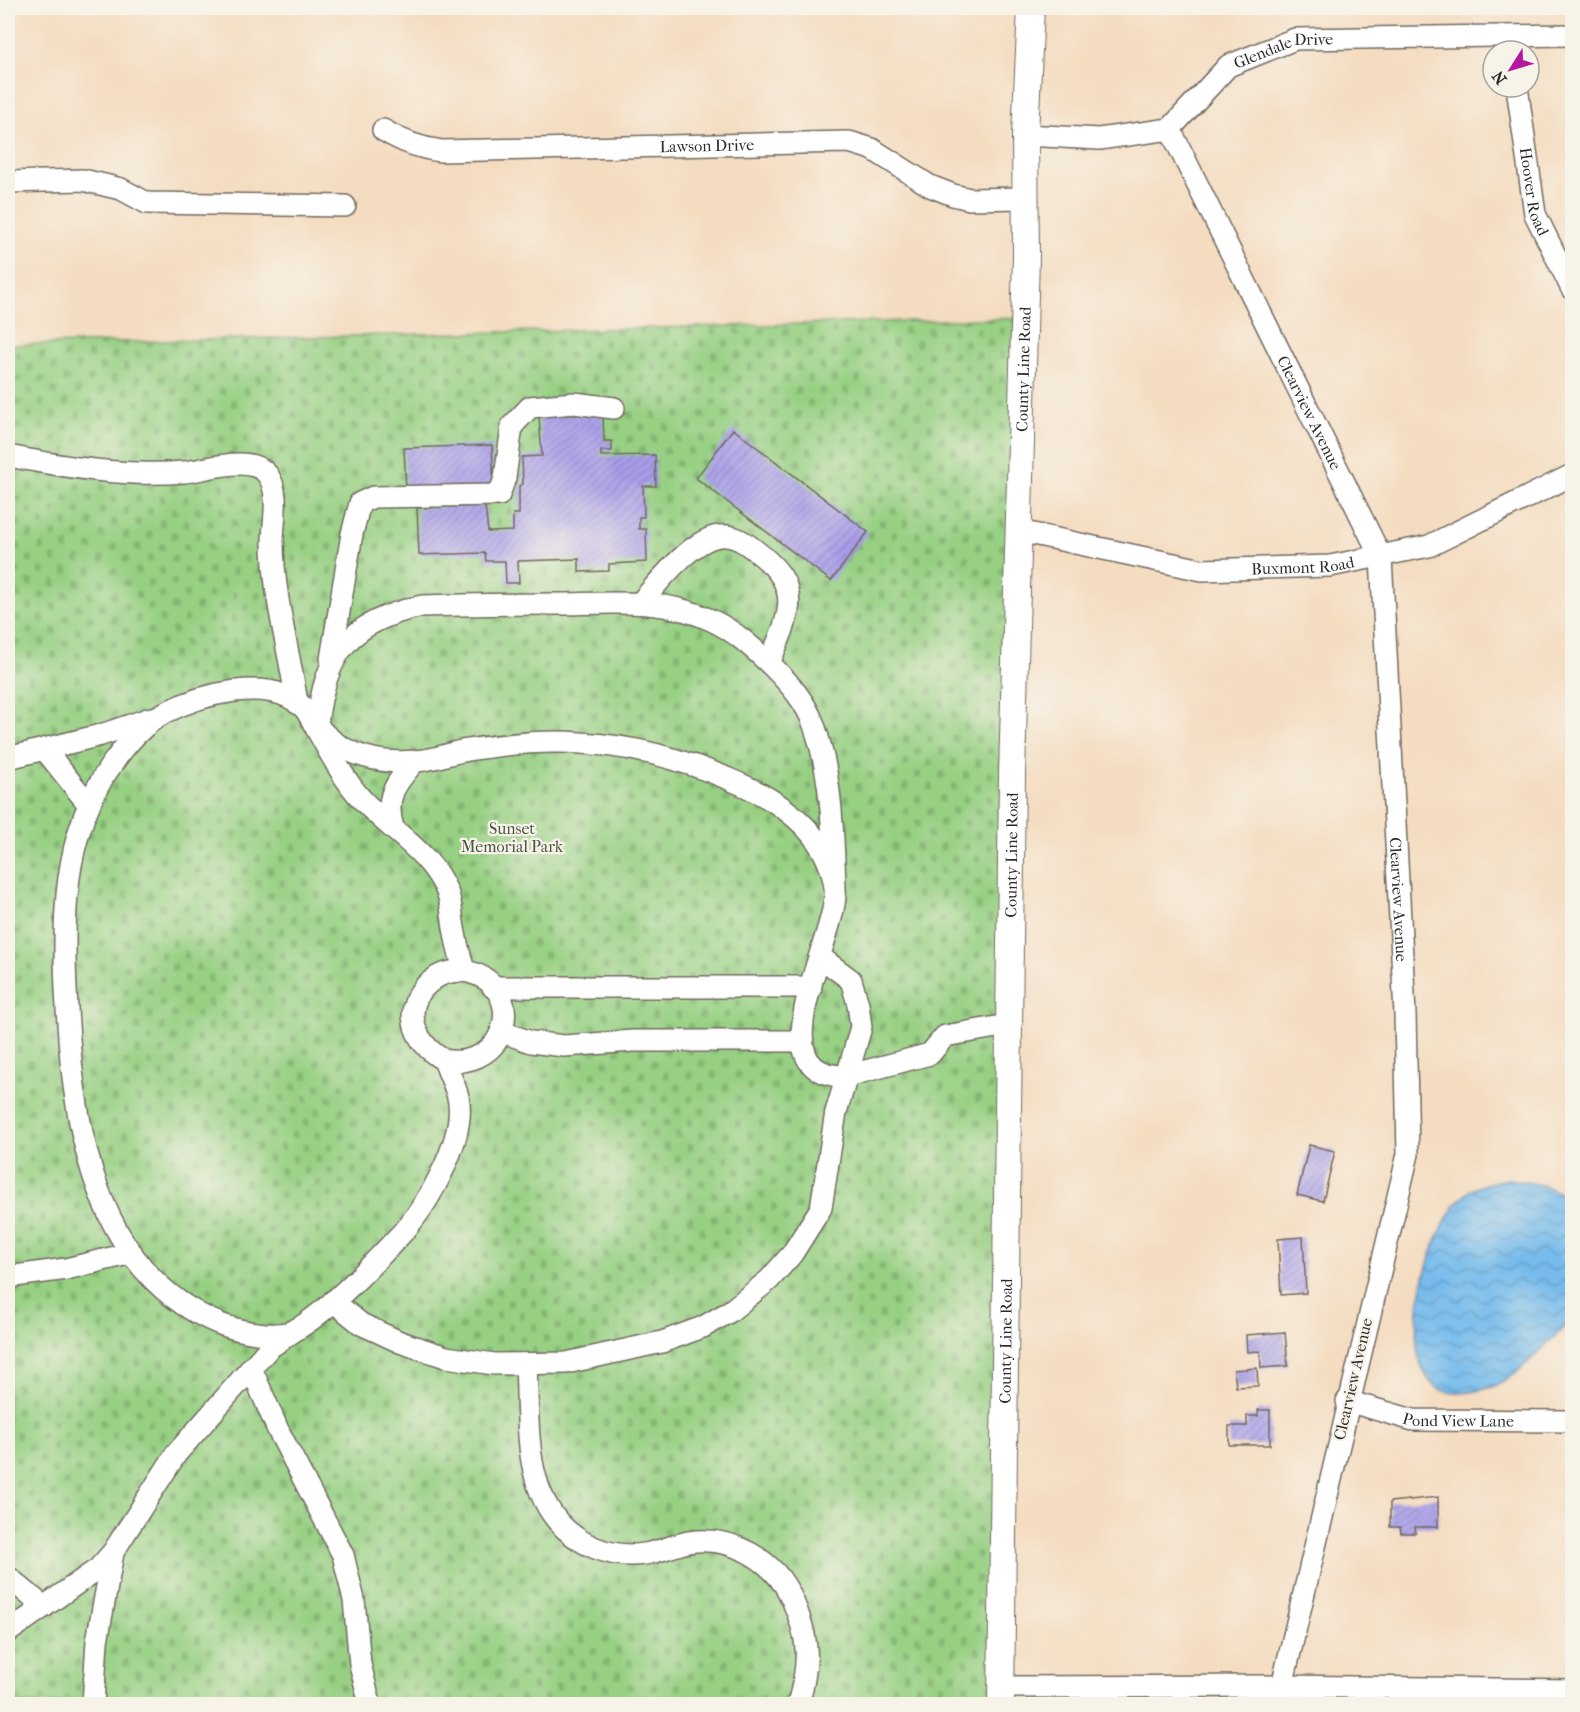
<svg xmlns="http://www.w3.org/2000/svg" width="1580" height="1712" font-family="'IM FELL French Canon',serif">
<defs>
<pattern id="cemetery-stones" width="16" height="16" patternUnits="userSpaceOnUse" patternTransform="scale(1.5)"><rect width="16" height="16" fill="#97d083"/><path d="M2 7V4a2 2 0 0 1 4 0v3zM10 15v-3a2 2 0 0 1 4 0v3z" fill="#82b371"/></pattern>
<pattern id="water-waves" width="16" height="10" patternUnits="userSpaceOnUse" patternTransform="scale(1.5)"><rect width="16" height="10" fill="#76bbec"/><path d="M0 5q4-4 8 0t8 0" fill="none" stroke="#6198bf"/></pattern>
<pattern id="building-hatch" width="6" height="6" patternUnits="userSpaceOnUse" patternTransform="scale(1.5)"><rect width="6" height="6" fill="#a99eea"/><path d="M-1 1l2-2M0 6l6-6M5 7l2-2" fill="none" stroke="#8a81be"/></pattern>
</defs>
<rect width="100%" height="100%" fill="#f7f3e8"/>
<filter id="ink" filterUnits="userSpaceOnUse"><feTurbulence type="fractalNoise" baseFrequency=".0167" numOctaves="2"/><feDisplacementMap in="SourceGraphic" scale="12" xChannelSelector="R" yChannelSelector="G"/><feConvolveMatrix kernelMatrix="1 2 1 2 8 2 1 2 1" color-interpolation-filters="sRGB"/></filter>
<filter id="wash" filterUnits="userSpaceOnUse"><feTurbulence type="fractalNoise" baseFrequency=".008" numOctaves="4" result="noise"/><feDisplacementMap in="SourceGraphic" scale="24" xChannelSelector="R" yChannelSelector="G"/><feGaussianBlur stdDeviation="1.35" result="paint"/><feColorMatrix in="noise" values="0 0 0 0 0 0 0 0 0 0 0 0 0 0 0 0 0 1.4 0 .05"/><feComposite in="paint" operator="in"/></filter>
<g filter="url(#wash)">
<rect width="100%" height="100%" fill="#f4dcc0"/>
<path fill="url(#cemetery-stones)" stroke="#617e57" stroke-width="1.5" d="M 1024,318 L 1002,1704 L 8,1704 L 8,345 Z"/>
<path fill="url(#water-waves)" stroke="#50738c" stroke-width="1.5" d="M 1508,1179 L 1542,1185 L 1572,1198 L 1572,1320 C 1552,1338 1525,1368 1505,1381 C 1496,1387 1481,1390 1470,1392 C 1377,1409 1425,1226 1466,1194 C 1478,1184 1494,1182 1508,1179 Z"/>
<g id="blocks">
<path fill="url(#building-hatch)" d="M 603,414 L 604,441 L 612,441 L 612,451 L 601,451 L 601,456 L 655,455 L 656,486 L 643,486 L 644,517 L 639,517 L 639,529 L 646,529 L 647,562 L 609,564 L 609,571 L 579,572 L 579,559 L 518,561 L 519,583 L 506,583 L 505,561 L 486,561 L 485,553 L 419,555 L 417,508 L 485,506 L 488,532 L 513,531 L 513,514 L 519,514 L 519,486 L 523,484 L 522,457 L 542,456 L 539,416 Z
M 733,429 L 868,532 L 831,581 L 696,478 Z
M 492,445 L 494,488 L 406,490 L 404,448 Z
M 1309,1145 L 1335,1151 L 1323,1201 L 1297,1195 Z
M 1303,1237 L 1306,1293 L 1281,1295 L 1278,1239 Z
M 1285,1332 L 1288,1366 L 1261,1368 L 1260,1351 L 1247,1352 L 1246,1335 Z
M 1257,1368 L 1258,1386 L 1236,1387 L 1234,1370 Z
M 1258,1410 L 1270,1410 L 1270,1445 L 1229,1445 L 1229,1426 L 1247,1426 L 1247,1416 L 1258,1416 Z
M 1438,1497 L 1438,1527 L 1415,1527 L 1416,1533 L 1401,1533 L 1400,1527 L 1390,1527 L 1390,1502 Z"/>
</g>
</g>
<g filter="url(#ink)">
<use href="#blocks" fill-opacity="0" stroke="#71695f" stroke-width="1.5"/>
<g fill="none" stroke-linecap="round" stroke-linejoin="round">
<defs>
<g id="minor">
<path id="s1" d="M 1517,87 L 1535,214 L 1572,289"/>
<path id="s2" d="M 1170,129 L 1381,557 L 1405,1014 L 1408,1154 L 1282,1686 L 1282,1704"/>
<path id="s3" d="M 383,130 C 402,142 419,148 441,151 L 849,142 L 872,149 L 930,186 L 953,195 L 970,199 L 1023,198"/>
<path id="s4" d="M 1025,135 L 1099,139 L 1170,129 L 1228,66 L 1295,39 L 1572,35"/>
<path d="M 8,182 L 83,180 L 121,189 L 147,203 L 345,206"/>
<path d="M 8,456 C 66,467 124,477 184,472 C 206,470 250,454 267,474 C 281,492 273,521 273,541 C 273,596 289,649 297,703"/>
<path id="s5" d="M 1019,531 L 1202,570 L 1330,566 L 1429,546 L 1572,475"/>
<path d="M 640,603 C 658,583 691,540 719,536 C 734,534 746,543 756,551 C 805,588 790,614 769,663"/>
<path d="M 331,659 L 352,534 L 360,503 L 373,497 L 499,495 L 505,478 L 512,426 L 530,407 L 574,403 L 614,408"/>
<path d="M 45,750 L 89,805"/>
<path d="M 8,758 L 101,735 L 151,718"/>
<path d="M 393,828 C 384,797 395,784 415,761"/>
<path d="M 820,957 L 851,980 L 858,1004 L 861,1027 L 847,1076 C 751,1078 840,934 835,888 C 829,838 789,807 747,787 C 693,762 640,746 581,743 C 542,740 506,744 468,750 C 453,752 439,758 424,760 C 385,766 341,757 317,725 C 325,652 350,621 422,606 C 469,604 516,604 563,604 C 613,603 664,598 711,620 C 735,631 753,648 772,666 C 789,683 806,702 814,725 C 832,776 833,833 835,887"/>
<path d="M 493,987 L 811,987"/>
<path d="M 502,1032 L 531,1042 L 564,1046 L 633,1041 L 802,1041"/>
<path d="M 444,1060 C 509,1072 528,987 469,972 C 457,970 443,972 434,979 C 399,1003 412,1043 444,1060 C 448,1072 455,1085 458,1097 C 467,1137 428,1205 402,1233 C 376,1261 329,1311 297,1329 C 278,1340 239,1331 220,1324 C 95,1273 73,1126 67,1008 C 62,924 61,835 112,764 C 124,747 143,725 162,714 C 199,695 271,674 304,708 C 309,713 312,722 316,728 C 329,751 341,775 358,795 C 386,829 431,850 448,894 C 452,906 452,920 455,933 C 457,946 461,958 464,971"/>
<path d="M 8,1277 L 66,1269 L 132,1253"/>
<path d="M 333,1301 L 361,1324 L 400,1342 L 446,1357 L 494,1364 L 566,1363 L 662,1342 L 703,1327 L 729,1312 L 769,1280 L 792,1254 L 821,1208 L 836,1112 L 847,1076 L 930,1054 L 945,1036 L 1008,1025"/>
<path d="M 526,1365 C 529,1415 523,1478 556,1519 C 577,1545 611,1559 645,1554 C 659,1552 674,1545 688,1542 C 732,1535 775,1560 792,1599 C 810,1640 810,1662 798,1704"/>
<path d="M 251,1368 L 278,1430 L 343,1555 L 354,1600 L 360,1664 L 370,1704"/>
<path id="s6" d="M 1347,1401 L 1413,1420 L 1572,1421"/>
<path d="M 8,1577 L 44,1607"/>
<path d="M 8,1632 L 99,1568 L 113,1552 L 176,1454 L 269,1348 L 294,1331"/>
<path d="M 1001,1687 L 1282,1686 L 1572,1690"/>
<path d="M 93,1704 L 97,1641 L 113,1553"/>
</g>
<g id="major">
<path id="s7" d="M 1001,1704 L 1012,775 L 1026,256 L 1025,135 L 1031,8"/>
</g>
</defs>
<use href="#minor" stroke="#71695f" stroke-width="24"/>
<use href="#major" stroke="#71695f" stroke-width="28"/>
<use href="#minor" stroke="#fff" stroke-width="21"/>
<use href="#major" stroke="#fff" stroke-width="26"/>
</g>
</g>
<g text-anchor="middle" dominant-baseline="central" stroke-width="4.5" stroke-linejoin="round" paint-order="stroke">
<g font-size="16" fill="#2b2b2b" stroke="#f7f3e8">
<text stroke="none"><textPath href="#s4" startOffset="290">Glendale Drive</textPath></text>
<text stroke="none"><textPath href="#s3" startOffset="328">Lawson Drive</textPath></text>
<text stroke="none"><textPath href="#s1" startOffset="106">Hoover Road</textPath></text>
<text stroke="none"><textPath href="#s7" startOffset="1335">County Line Road</textPath></text>
<text stroke="none"><textPath href="#s2" startOffset="316">Clearview Avenue</textPath></text>
<text stroke="none"><textPath href="#s5" startOffset="288">Buxmont Road</textPath></text>
<text stroke="none"><textPath href="#s7" startOffset="849">County Line Road</textPath></text>
<text stroke="none"><textPath href="#s2" startOffset="820">Clearview Avenue</textPath></text>
<text stroke="none"><textPath href="#s7" startOffset="363">County Line Road</textPath></text>
<text transform="translate(1353 1379) rotate(-77)">Clearview Avenue</text>
<text stroke="none"><textPath href="#s6" startOffset="114">Pond View Lane</textPath></text>
</g>
<g font-size="16" fill="#465441" stroke="#f7f3e8">
<text x="512" y="828">Sunset<tspan x="512" dy="18">Memorial Park</tspan></text>
</g>
</g>
<rect width="1580" height="1712" fill="none" stroke="#f7f3e8" stroke-width="30"/>
<g transform="translate(1511 69) rotate(233)"><circle r="28" fill="#f7f3e8" stroke="#a5a39c" stroke-width="1.5"/>
<path d="M0-4.5L10 22L0 15L-10 22Z" fill="#b5179e"/>
<text y="-9" font-size="16" font-weight="bold" text-anchor="middle" fill="#2b2b2b">N</text>
</g>
</svg>
